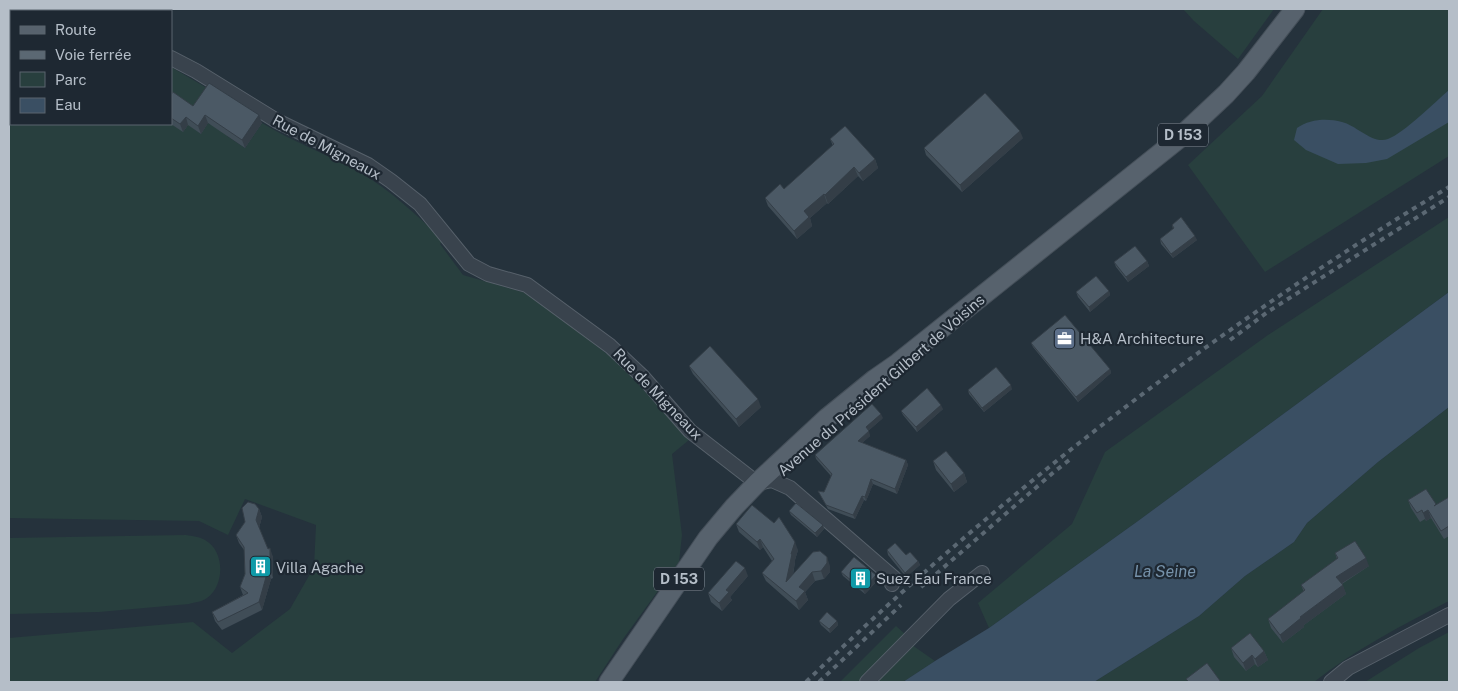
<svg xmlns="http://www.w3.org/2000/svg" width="1458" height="691" font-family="'Public Sans',sans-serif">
<rect width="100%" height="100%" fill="#25323c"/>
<path fill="#283f3e" d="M 1183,9 L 1274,9 L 1238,59 L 1194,21 Z
M 1323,9 L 1449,9 L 1449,156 L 1265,272 L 1188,165 L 1262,96 Z
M 9,53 L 11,54 L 11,124 L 171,124 L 189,125 L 201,134 L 208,123 L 211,125 L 237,120 L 227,136 L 245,148 L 262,123 C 293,142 327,154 359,172 C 391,190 416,215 443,240 L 440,244 L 463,275 L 529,294 L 620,364 L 689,440 L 672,454 L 682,535 L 679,562 L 623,639 L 595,682 L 9,682 L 9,638 L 193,622 L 232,653 L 290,609 L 314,567 L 316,525 L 245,499 L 228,535 L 199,521 L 9,518 Z
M 171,67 L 212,91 L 196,114 L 171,107 Z
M 1449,217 L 1449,292 L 1138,521 L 989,628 L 978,603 L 1072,524 L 1105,452 L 1268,335 Z
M 1449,407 L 1449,601 C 1402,625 1356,649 1314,682 L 1094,682 L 1199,616 L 1245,576 L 1294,542 L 1307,523 L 1378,462 Z
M 186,535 C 192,536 200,537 205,540 C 225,551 225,585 207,598 C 202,602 195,602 189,604 L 99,612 L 9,614 L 9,538 Z
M 896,626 L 906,635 L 861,682 L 840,682 Z
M 1449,632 L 1449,682 L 1365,682 L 1419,648 Z
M 912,645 L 935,661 L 903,682 L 877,682 Z"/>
<path fill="#3a4f63" d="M 1449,90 L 1449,122 L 1387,159 L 1366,163 L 1338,164 L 1306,150 L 1294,140 L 1297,128 C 1310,119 1327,118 1342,122 C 1356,125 1373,145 1388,139 C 1404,133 1435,102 1449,90 Z
M 1449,292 L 1449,407 L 1378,462 L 1307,523 L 1294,542 L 1245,576 L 1199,616 L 1094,682 L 903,682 L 935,661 L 989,628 L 1138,521 Z"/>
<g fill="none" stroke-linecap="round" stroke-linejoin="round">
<defs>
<path id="minor" d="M 81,9 L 86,11
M 171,58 L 196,71 L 277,121 L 368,165 L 391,181 L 420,204 L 469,264 L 488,274 L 527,285 L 610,346 L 642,376 L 690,431 L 757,483 L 772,480 L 790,488 L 894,578 L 892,584
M 867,682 L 949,599 L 982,573
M 1331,682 L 1348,668 L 1449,615"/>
<path id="major" d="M 609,682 L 708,538 L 734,507 L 757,483 L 827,418 L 875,379 L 898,363 L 1177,140 L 1226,94 L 1246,72 L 1295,9"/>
</defs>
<use href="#minor" stroke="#57616b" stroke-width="16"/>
<use href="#major" stroke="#454f59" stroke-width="21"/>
<use href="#minor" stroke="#39434d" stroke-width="14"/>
<use href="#major" stroke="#57626d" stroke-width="19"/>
<path stroke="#5b6873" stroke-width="4" stroke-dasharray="5 5" stroke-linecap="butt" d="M 1230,340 L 1269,311 L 1449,197
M 921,587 L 1054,472 L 1073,457
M 806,682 C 1000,494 1218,326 1449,187
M 819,682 L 901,605"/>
</g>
<path fill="#404d57" d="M 171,95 L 193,106 L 262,123 L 245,148 L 208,123 L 201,134 L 188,125 L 183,132 L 171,124 Z
M 1023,138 L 962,192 L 926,155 L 924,148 Z
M 830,139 L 875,159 L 878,168 L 863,181 L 858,176 L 828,204 L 827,203 L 810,218 L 812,226 L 797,239 L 768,206 L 765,198 L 784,189 L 833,146 Z
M 1172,225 L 1197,240 L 1173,258 L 1161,244 L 1160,239 L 1173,229 Z
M 1147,261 L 1149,266 L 1128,282 L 1116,267 L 1114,262 Z
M 1109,291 L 1110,295 L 1090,312 L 1078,297 L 1076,292 Z
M 1031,343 L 1110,369 L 1111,373 L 1078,402 L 1033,347 Z
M 689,366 L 761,407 L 739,427 L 693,374 Z
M 1012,389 L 984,412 L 969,394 L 968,390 Z
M 943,409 L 917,432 L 903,415 L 901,411 Z
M 883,418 L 868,431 L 870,436 L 862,443 L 906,460 L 908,465 L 897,494 L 873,484 L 866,501 L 864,500 L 855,519 L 828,509 L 818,491 L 824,492 L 831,476 L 816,459 L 815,455 Z
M 933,461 L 964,473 L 967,482 L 954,492 L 936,470 Z
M 1449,497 L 1449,536 L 1444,539 L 1431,518 L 1426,521 L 1425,519 L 1420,522 L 1411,508 L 1408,500 L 1436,505 Z
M 259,509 L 262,517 L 259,528 L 268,549 L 273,557 L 273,578 L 271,579 L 262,610 L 222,630 L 215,621 L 212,612 L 243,595 L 240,587 L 245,574 L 244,550 L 239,543 L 236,535 L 245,522 Z
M 789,511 L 823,525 L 824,529 L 817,537 L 791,515 Z
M 736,524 L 798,550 L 795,560 L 795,562 L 793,575 L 830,566 L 830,572 L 824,579 L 815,581 L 805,592 L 808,600 L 799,610 L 766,581 L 762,573 L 772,561 L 763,547 L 760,550 L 739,532 Z
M 887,550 L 906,555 L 918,561 L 920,565 L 906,577 L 888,555 Z
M 1335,553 L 1369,566 L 1342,584 L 1346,594 L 1304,625 L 1304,627 L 1283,643 L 1271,628 L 1268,619 L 1304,592 L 1301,585 L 1337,559 Z
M 841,572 L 876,575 L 878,580 L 865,594 L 843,576 Z
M 748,576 L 730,597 L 732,600 L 722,611 L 711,602 L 708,593 Z
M 819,621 L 837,621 L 838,625 L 830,633 L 821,625 Z
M 1231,648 L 1264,651 L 1268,660 L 1258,667 L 1255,664 L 1246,671 L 1234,657 Z"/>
<path fill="#343e47" d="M 205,115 L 208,123 L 201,134 L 198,126 Z
M 259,115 L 262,123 L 245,148 L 242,140 Z
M 186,117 L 188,125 L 183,132 L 180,124 Z
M 1020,131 L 1023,138 L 962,192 L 960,185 Z
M 875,159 L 878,168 L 863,181 L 859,173 Z
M 854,167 L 858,176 L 828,204 L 825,195 Z
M 824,194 L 827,203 L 810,218 L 812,226 L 797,239 L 794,231 L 804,211 Z
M 1195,236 L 1197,240 L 1173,258 L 1171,254 Z
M 1147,261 L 1149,266 L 1128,282 L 1126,277 Z
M 1109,291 L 1110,295 L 1090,312 L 1089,307 Z
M 1110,369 L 1111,373 L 1078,402 L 1076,397 Z
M 1011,385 L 1012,389 L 984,412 L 982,408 Z
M 758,399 L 761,407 L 739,427 L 736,419 Z
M 941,405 L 943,409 L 917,432 L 916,427 Z
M 881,414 L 883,418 L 867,432 L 866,427 Z
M 869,431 L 870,436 L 860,445 L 858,441 Z
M 906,460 L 908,465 L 897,494 L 895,489 Z
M 964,473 L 967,482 L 954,492 L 951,484 Z
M 871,479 L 873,484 L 866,501 L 865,497 Z
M 862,496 L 864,500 L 855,519 L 853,515 Z
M 259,509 L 262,517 L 259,528 L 256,520 Z
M 1428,510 L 1431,518 L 1426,521 L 1423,513 Z
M 823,525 L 824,529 L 817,537 L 815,533 Z
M 760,539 L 763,547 L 760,550 L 757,542 Z
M 795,542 L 798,550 L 795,560 L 795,562 L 790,590 L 786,582 L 791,554 Z
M 270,548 L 273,557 L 273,578 L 270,570 Z
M 827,557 L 830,566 L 830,572 L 824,579 L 821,571 Z
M 1366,558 L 1369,566 L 1339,585 L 1336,577 Z
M 918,561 L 920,565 L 906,577 L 905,573 Z
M 745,568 L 748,576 L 730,597 L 732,600 L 722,611 L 719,603 L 726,590 Z
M 268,570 L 271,579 L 262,610 L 259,602 Z
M 812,572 L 815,581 L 805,592 L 808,600 L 799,610 L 796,601 L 799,587 Z
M 876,575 L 878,580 L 865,594 L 863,590 Z
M 1343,585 L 1346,594 L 1304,625 L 1304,627 L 1283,643 L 1280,635 L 1300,617 Z
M 837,621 L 838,625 L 830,633 L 829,629 Z
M 1264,651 L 1268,660 L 1258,667 L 1255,659 Z
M 1252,655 L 1255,664 L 1246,671 L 1243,663 Z"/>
<path fill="#4b5965" stroke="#343e47" d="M 209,83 L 259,115 L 242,140 L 205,115 L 198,126 L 186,117 L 180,124 L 171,118 L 171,95 L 173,92 L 193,106 Z
M 985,93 L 1020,131 L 960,185 L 924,148 Z
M 845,126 L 875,159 L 859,173 L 854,167 L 825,195 L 824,194 L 804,211 L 809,217 L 794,231 L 765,198 L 780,184 L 784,189 L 834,144 L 830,139 Z
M 1181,217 L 1195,236 L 1171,254 L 1160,239 L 1174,228 L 1172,225 Z
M 1135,246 L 1147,261 L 1126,277 L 1114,262 Z
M 1096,276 L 1109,291 L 1089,307 L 1076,292 Z
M 1065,315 L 1110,369 L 1076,397 L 1031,343 Z
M 710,346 L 758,399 L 736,419 L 689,366 Z
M 996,367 L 1011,385 L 982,408 L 968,390 Z
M 927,388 L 941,405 L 916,427 L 901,411 Z
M 872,404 L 881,414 L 866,427 L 869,431 L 858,441 L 906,460 L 895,489 L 871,479 L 865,497 L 862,496 L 853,515 L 826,505 L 818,491 L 824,492 L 832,474 L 815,455 Z
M 946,451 L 964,473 L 951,484 L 933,461 Z
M 1426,489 L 1436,504 L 1434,506 L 1449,497 L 1449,526 L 1441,531 L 1428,510 L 1423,513 L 1422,510 L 1417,513 L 1408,500 Z
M 248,502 L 255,504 L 259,509 L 256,520 L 268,549 L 270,548 L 270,570 L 268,570 L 259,602 L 218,622 L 212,612 L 248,593 L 240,587 L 245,574 L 244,547 L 236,535 L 245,522 L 242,508 Z
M 796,503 L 823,525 L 815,533 L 789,511 Z
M 752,505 L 774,523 L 779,517 L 795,542 L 791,554 L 792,554 L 786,582 L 813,552 L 820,551 L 827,557 L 827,563 L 821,571 L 812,572 L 799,587 L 805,591 L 796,601 L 762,573 L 774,559 L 760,539 L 757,542 L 736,524 Z
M 1355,541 L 1366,558 L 1336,577 L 1343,585 L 1300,617 L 1301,618 L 1280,635 L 1268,619 L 1305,590 L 1301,585 L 1338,558 L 1335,553 Z
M 895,543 L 906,555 L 910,552 L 918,561 L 905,573 L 887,550 Z
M 854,557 L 876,575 L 863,590 L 841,572 Z
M 736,561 L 745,568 L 726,590 L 729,592 L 719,603 L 708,593 Z
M 827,612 L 837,621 L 829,629 L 819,621 Z
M 1250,633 L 1264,651 L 1255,659 L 1252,655 L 1243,663 L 1231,648 Z
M 1207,663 L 1221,682 L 1189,682 L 1186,679 Z"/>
<defs>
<symbol id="office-square" viewBox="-11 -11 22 22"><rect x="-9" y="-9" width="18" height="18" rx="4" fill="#5c6f8a" stroke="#1e2832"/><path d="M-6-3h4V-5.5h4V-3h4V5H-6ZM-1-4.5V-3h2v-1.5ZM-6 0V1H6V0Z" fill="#fff"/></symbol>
<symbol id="building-square" viewBox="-11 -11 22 22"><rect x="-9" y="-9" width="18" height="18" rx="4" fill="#0f9aa8" stroke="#1e2832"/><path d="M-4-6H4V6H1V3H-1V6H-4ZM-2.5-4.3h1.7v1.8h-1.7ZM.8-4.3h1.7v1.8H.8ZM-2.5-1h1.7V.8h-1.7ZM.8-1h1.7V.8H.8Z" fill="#fff"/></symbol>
</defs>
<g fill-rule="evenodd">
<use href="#office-square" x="1052" y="326" width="25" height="25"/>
<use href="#building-square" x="248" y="554" width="25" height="25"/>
<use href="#building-square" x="848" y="566" width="25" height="25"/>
</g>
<g text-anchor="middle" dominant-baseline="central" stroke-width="4.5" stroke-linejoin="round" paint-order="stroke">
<g fill="#1e2832" stroke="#88919b" stroke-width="1">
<rect x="1158" y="123.5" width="50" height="23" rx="4"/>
<rect x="654" y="567.5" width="50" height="23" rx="4"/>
</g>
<g font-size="14" font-weight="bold" fill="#b5bec8">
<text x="1183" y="135">D 153</text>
<text x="679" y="579">D 153</text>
</g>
<g font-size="15" fill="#b5bec8" stroke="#1e2832">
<text transform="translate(327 147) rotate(28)">Rue de Migneaux</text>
<text transform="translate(881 385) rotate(-41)">Avenue du Président Gilbert de Voisins</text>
<text transform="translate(658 394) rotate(46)">Rue de Migneaux</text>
</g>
<g font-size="15" fill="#b5bec8" stroke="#1e2832" text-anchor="start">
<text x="1080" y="338">H&amp;A Architecture</text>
<text x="276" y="567">Villa Agache</text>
<text x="876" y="578">Suez Eau France</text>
</g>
<g font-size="16" font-style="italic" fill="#7692aa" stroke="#1e2832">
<text x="1165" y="571">La Seine</text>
</g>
</g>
<rect width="1458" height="691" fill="none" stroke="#b5bec8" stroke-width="20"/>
<rect x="10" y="10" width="162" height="115" fill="#1e2832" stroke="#5a646e"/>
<rect x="20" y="26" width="25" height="8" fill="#57626d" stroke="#5a646e"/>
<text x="55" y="35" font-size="15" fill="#b5bec8">Route</text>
<rect x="20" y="51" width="25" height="8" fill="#5b6873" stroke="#5a646e"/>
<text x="55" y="60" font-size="15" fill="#b5bec8">Voie ferrée</text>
<rect x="20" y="72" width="25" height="15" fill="#283f3e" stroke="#5a646e"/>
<text x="55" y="85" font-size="15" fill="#b5bec8">Parc</text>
<rect x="20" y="98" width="25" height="15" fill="#3a4f63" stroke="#5a646e"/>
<text x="55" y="110" font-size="15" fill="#b5bec8">Eau</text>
</svg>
